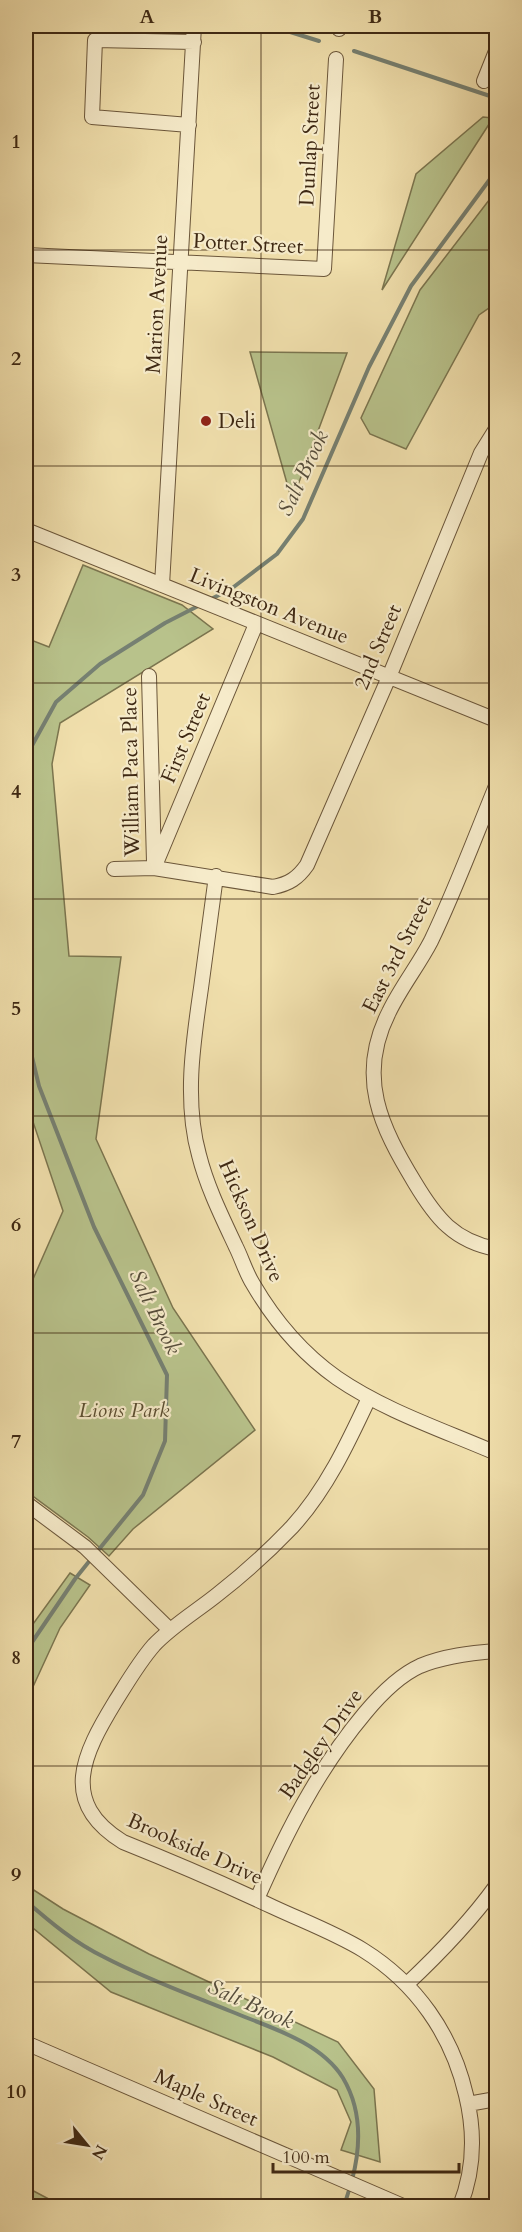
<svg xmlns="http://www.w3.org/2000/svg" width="522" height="2232" font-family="Cardo,serif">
<rect width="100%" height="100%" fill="#f1e0ad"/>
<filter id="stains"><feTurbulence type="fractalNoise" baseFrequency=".00333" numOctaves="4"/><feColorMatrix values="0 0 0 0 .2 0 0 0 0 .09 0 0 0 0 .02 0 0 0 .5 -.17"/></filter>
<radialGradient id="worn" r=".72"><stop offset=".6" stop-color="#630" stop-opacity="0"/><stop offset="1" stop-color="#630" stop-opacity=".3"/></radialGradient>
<path fill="#b8c28b" stroke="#7b754f" stroke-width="1.5" d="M 483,117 L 493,118 L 382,290 L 416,174 Z
M 496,191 L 496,303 L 479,315 L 406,449 L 370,434 L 361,418 L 420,290 Z
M 250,352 L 347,353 L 292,501 Z
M 83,565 L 182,605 L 213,629 L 60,723 L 52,764 L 69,956 L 121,957 L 96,1139 L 173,1308 L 255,1430 L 133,1529 L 109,1556 L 88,1537 L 26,1491 L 26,1295 L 63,1211 L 26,1101 L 26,638 L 49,647 Z
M 70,1573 L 90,1585 L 60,1628 L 26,1702 L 26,1631 L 28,1631 Z
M 26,1885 L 63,1909 L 149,1954 L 338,2042 L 374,2089 L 380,2162 L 341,2150 L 351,2122 L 337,2090 L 273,2057 L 111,1992 L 34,1929 L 26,1926 Z
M 26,2187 L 62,2206 L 26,2206 Z"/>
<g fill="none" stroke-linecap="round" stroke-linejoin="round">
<path stroke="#768072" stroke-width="4" d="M 271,26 L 319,41
M 354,51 L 496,98
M 211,599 L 231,589 L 277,554 L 303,519 L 369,367 L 411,286 L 496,171
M 26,773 L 29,751 L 56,702 L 100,664 L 165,623 L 202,604
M 26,1032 L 39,1086 L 94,1227 L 167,1375 L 165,1441 L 143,1495 L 96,1553
M 26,1651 L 75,1579 L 91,1559
M 26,1901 C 50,1922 75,1943 104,1957 C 144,1978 188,1994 230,2011 C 268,2027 320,2041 343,2078 C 362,2110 361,2146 352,2180
M 344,2206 L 350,2187"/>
<defs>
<path id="minor" d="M 339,29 L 339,26
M 484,81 L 496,51
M 189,125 L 92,117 L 95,40 L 194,42
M 26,255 L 324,269 L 336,59
M 26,530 L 496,720
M 162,585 L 194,26
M 149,676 L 154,862
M 496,786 C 475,837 455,891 431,941 C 418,966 401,987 389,1012 C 356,1077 381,1127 415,1183 C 436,1218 454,1241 496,1249
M 154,868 L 256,624
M 114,869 L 154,868 L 273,887 C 289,884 298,878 307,865 L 389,677 L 481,453 L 496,429
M 216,876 C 211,914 206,951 201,988 C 193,1043 184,1101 199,1155 C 207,1187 222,1217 236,1247 C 242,1259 246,1273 253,1284 C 274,1320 303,1354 337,1378 C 385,1411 443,1430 496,1453
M 369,1398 C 348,1443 326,1490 292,1527 C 269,1551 245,1573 218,1594 C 197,1611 173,1625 154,1645 C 139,1662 127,1683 115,1702 C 84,1753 58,1802 123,1842 C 173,1862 224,1884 273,1907 C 303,1921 335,1933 363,1950 C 416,1983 452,2034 466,2095 C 475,2132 474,2171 460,2206
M 26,1503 L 85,1547 L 170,1630
M 257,1899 C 286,1833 318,1769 365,1713 C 380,1695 398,1676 420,1666 C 444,1656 471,1653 496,1651
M 407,1984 C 440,1953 470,1922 496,1886
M 26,2043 L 403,2206
M 468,2104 L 496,2099"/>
</defs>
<use href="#minor" stroke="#6b563a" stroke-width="16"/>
<use href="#minor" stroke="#f6ebca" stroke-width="14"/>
</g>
<path fill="none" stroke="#3e2813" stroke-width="1.5" stroke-opacity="0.55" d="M 261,26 L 261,2206M 26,250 L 496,250M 26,466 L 496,466M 26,683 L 496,683M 26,899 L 496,899M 26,1116 L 496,1116M 26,1333 L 496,1333M 26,1549 L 496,1549M 26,1766 L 496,1766M 26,1982 L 496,1982"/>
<circle fill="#8f2418" stroke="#f6ebca" stroke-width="2" cx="206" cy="421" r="6"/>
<g text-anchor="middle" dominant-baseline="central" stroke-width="4.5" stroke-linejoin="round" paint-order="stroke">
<g font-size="21" fill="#3e2813" stroke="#f6ebca">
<text transform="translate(310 145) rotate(-87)">Dunlap Street</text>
<text transform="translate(248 244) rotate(3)">Potter Street</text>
<text transform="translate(157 304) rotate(-87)">Marion Avenue</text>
<text transform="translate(269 606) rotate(22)">Livingston Avenue</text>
<text transform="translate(378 647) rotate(-67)">2nd Street</text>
<text transform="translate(186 738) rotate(-67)">First Street</text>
<text transform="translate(131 772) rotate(-91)">William Paca Place</text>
<text transform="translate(397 955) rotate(-63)">East 3rd Street</text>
<text transform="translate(251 1221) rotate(66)">Hickson Drive</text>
<text transform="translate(321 1744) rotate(-55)">Badgley Drive</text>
<text transform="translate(195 1849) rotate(24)">Brookside Drive</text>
<text transform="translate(206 2098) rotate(24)">Maple Street</text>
</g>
<g font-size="21" fill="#3e2813" stroke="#f6ebca" text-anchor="start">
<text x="218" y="421">Deli</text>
</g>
<g font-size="21" font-style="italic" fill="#5c4e31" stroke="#f6ebca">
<text x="124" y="1410">Lions Park</text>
</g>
<g font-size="22" font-style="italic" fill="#564d3b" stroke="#f6ebca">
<text transform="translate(303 473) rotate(-65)">Salt Brook</text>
<text transform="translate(155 1312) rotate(64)">Salt Brook</text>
<text transform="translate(251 2004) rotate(24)">Salt Brook</text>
</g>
</g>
<rect width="522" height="2232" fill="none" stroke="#f1e0ad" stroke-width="66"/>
<g transform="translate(87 2145) rotate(120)" stroke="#f6ebca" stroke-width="4.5" paint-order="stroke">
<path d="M0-4.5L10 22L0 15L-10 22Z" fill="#3e2813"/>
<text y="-9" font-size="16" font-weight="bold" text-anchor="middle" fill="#3e2813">N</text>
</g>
<path d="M273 2163v9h186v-9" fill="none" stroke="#3e2813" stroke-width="3"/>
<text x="282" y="2163" font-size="18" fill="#3e2813" stroke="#f6ebca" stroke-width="4.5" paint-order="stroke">100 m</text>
<rect x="33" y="33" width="456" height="2166" fill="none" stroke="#3e2813" stroke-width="2"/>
<g font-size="20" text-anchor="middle" font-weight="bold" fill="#3e2813">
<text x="147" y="23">A</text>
<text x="375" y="23">B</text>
<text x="16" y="148">1</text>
<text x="16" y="365">2</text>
<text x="16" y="581">3</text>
<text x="16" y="798">4</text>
<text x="16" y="1015">5</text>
<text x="16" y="1231">6</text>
<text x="16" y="1448">7</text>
<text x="16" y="1664">8</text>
<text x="16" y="1881">9</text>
<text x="16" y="2098">10</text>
</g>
<rect width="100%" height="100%" filter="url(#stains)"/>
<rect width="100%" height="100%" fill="url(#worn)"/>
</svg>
